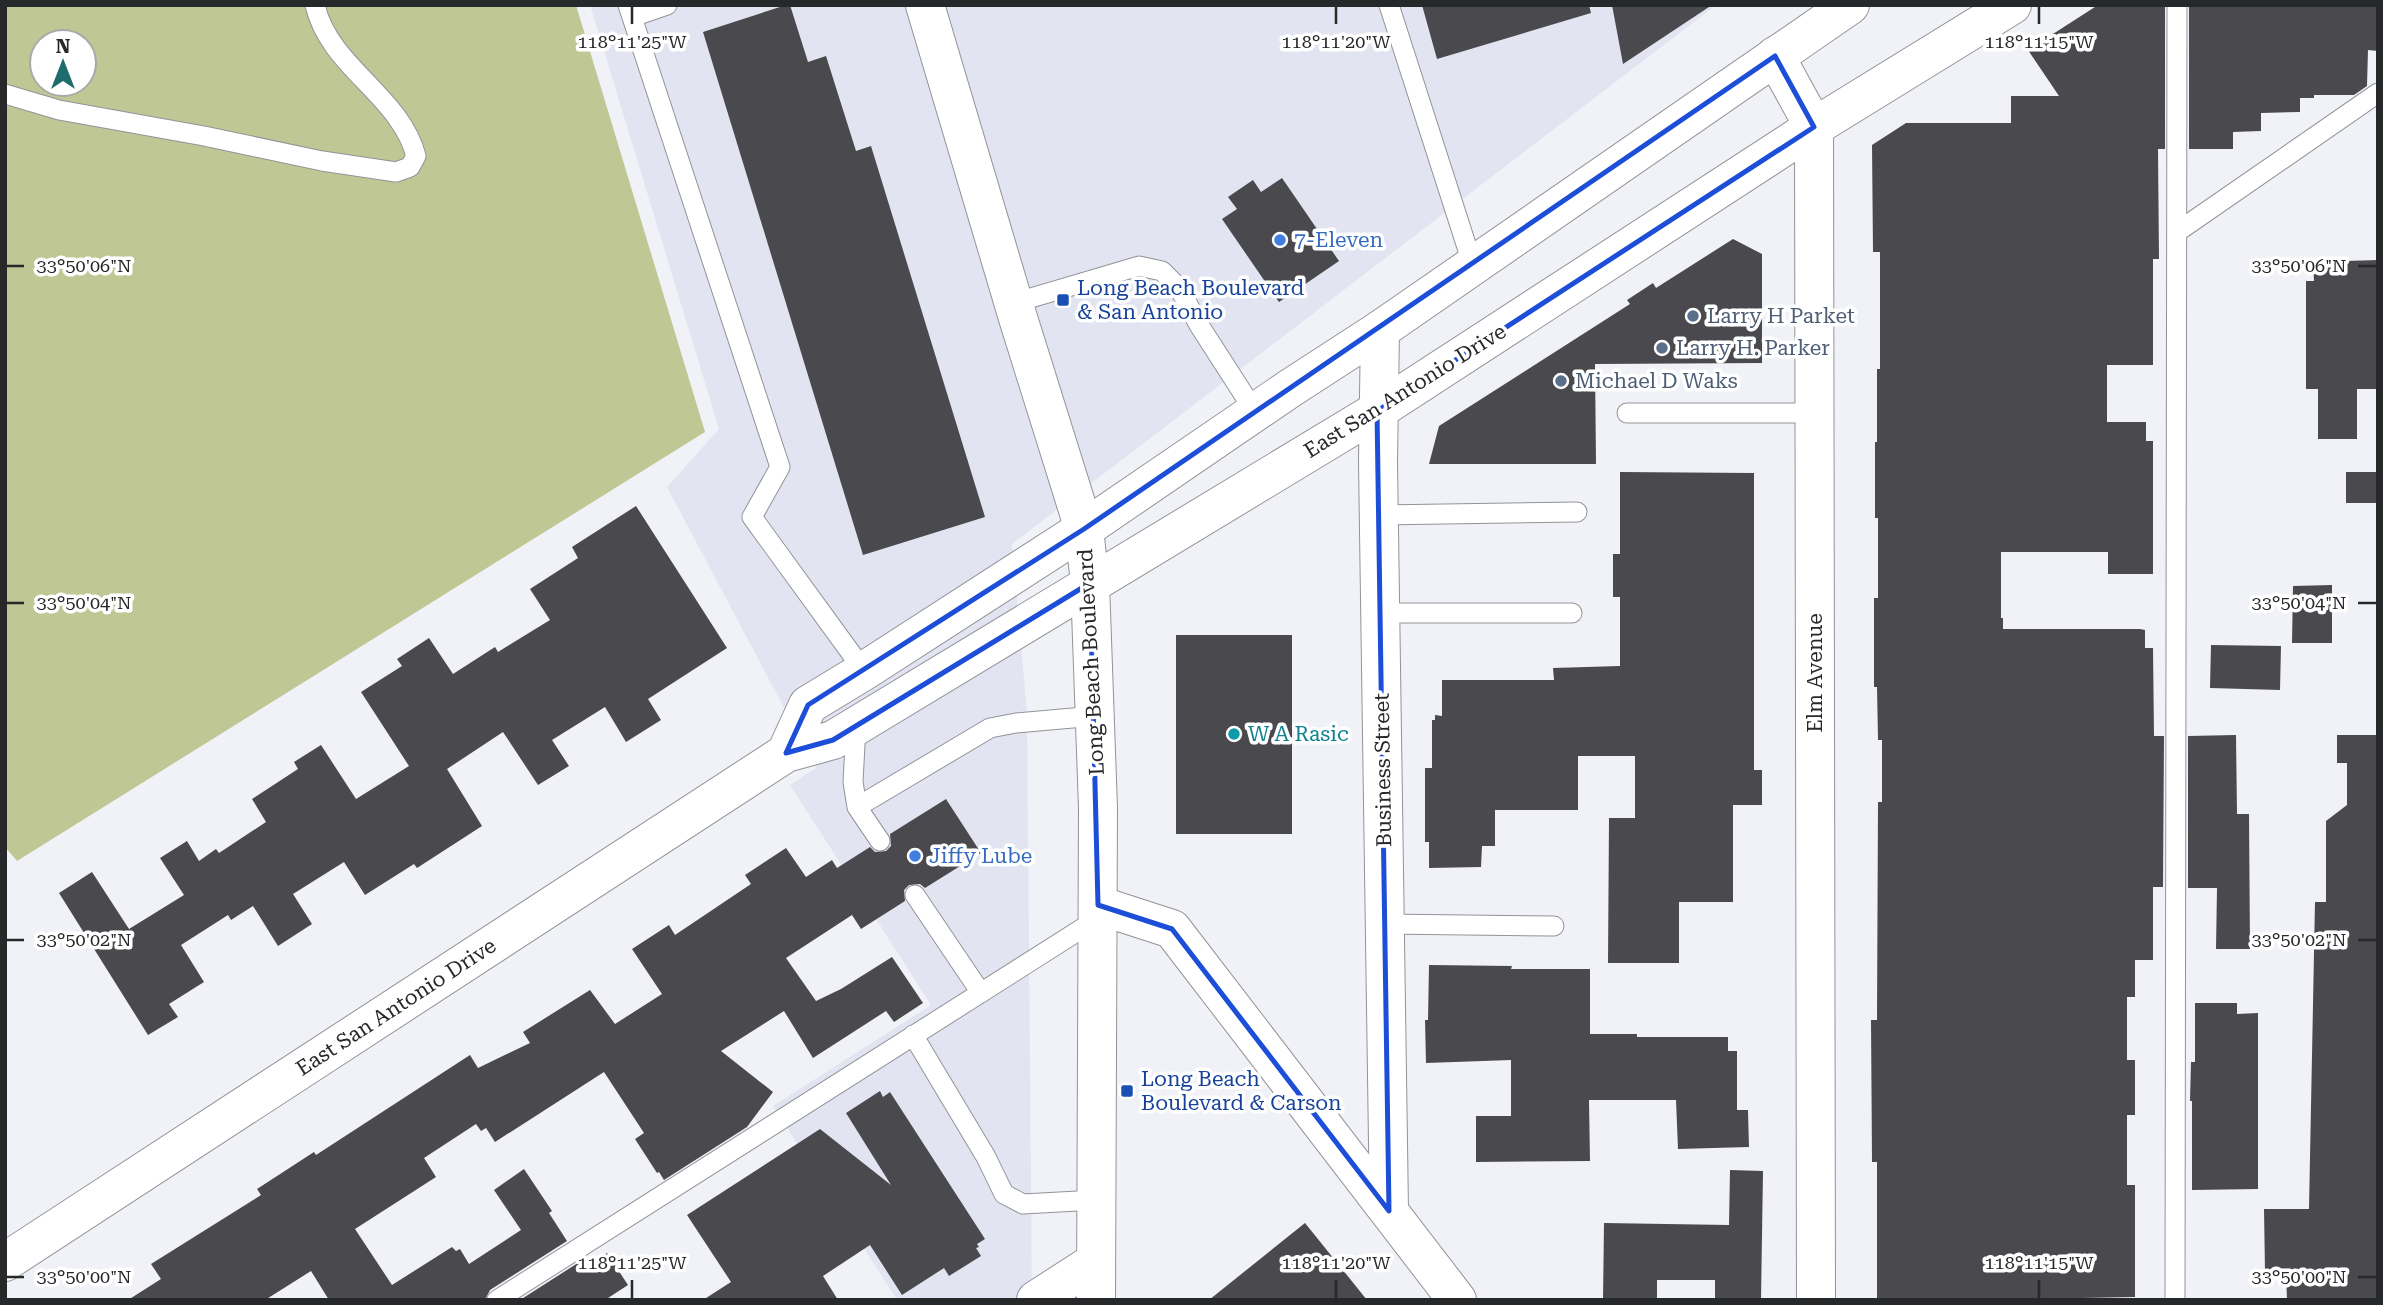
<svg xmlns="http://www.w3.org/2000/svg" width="2383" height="1305" font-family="'Roboto Serif',serif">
<rect width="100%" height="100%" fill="#f1f2f7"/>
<path fill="#e2e4f1" d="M 590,5 L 1716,5 L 1012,544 L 1027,712 L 1032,1300 L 897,1300 L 773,1106 L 931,1005 L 790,785 L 816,768 L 667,487 L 719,429 Z"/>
<path fill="#bfc795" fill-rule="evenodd" d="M 5,5 L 576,5 L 705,432 L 17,861 L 5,847 ZM 42,42 L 84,42 L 84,84 L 42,84 Z"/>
<path fill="#4a494d" d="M 786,5 L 790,5 L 808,62 L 826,56 L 856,151 L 871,146 L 985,517 L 863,555 L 703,32 Z
M 1422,5 L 1589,5 L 1591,13 L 1437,59 Z
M 1612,5 L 1712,5 L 1623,64 Z
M 2098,5 L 2165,5 L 2165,149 L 2158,149 L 2159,259 L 2153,259 L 2153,365 L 2107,365 L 2107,422 L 2146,422 L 2146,441 L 2153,441 L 2153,574 L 2108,574 L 2108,552 L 2001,552 L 2001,618 L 2003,618 L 2003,629 L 2140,629 L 2145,630 L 2145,648 L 2153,648 L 2154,736 L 2164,736 L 2163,887 L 2153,887 L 2153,960 L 2135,960 L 2135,997 L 2127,997 L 2127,1060 L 2135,1060 L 2135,1115 L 2127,1115 L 2127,1185 L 2135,1185 L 2135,1297 L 2082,1298 L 2082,1300 L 1877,1300 L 1877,1162 L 1872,1162 L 1871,1020 L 1877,1020 L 1878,802 L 1882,802 L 1882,740 L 1878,740 L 1877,687 L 1874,687 L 1874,598 L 1878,598 L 1878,518 L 1875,518 L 1875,442 L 1877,442 L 1877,369 L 1880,369 L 1880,252 L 1873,252 L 1872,145 L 1906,123 L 2011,123 L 2011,96 L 2059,96 L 2028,50 Z
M 2189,5 L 2378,5 L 2378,51 L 2368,50 L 2367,86 L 2354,95 L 2314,95 L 2314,98 L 2300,98 L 2300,112 L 2261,113 L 2261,131 L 2233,132 L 2233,149 L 2189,149 Z
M 1282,178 L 1339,261 L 1279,302 L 1222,219 L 1237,209 L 1228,197 L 1253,180 L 1261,192 Z
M 1733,239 L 1762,254 L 1762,363 L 1595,364 L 1596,464 L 1429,464 L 1439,426 L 1630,304 L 1627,300 L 1653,283 L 1656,288 Z
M 2378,260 L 2378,389 L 2357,389 L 2357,439 L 2318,439 L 2318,389 L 2306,389 L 2306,281 L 2314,281 L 2313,262 Z
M 1620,472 L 1754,473 L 1754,770 L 1762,770 L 1762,805 L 1733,805 L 1733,902 L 1679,902 L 1679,963 L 1608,963 L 1609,818 L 1635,818 L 1635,756 L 1578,756 L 1578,810 L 1495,810 L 1495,846 L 1482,846 L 1481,867 L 1429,868 L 1429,842 L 1425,842 L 1425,768 L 1432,768 L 1432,720 L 1435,720 L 1435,715 L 1442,716 L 1442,680 L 1554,680 L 1553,668 L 1620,666 L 1620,597 L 1613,597 L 1613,554 L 1620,554 Z
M 2346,472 L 2378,472 L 2378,503 L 2346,503 Z
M 636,506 L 727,648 L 648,699 L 661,720 L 626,742 L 605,707 L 552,740 L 569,766 L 538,785 L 503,732 L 447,769 L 482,826 L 417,868 L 414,864 L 365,895 L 344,862 L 293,894 L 312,924 L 278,946 L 253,906 L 231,920 L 228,915 L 181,945 L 204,982 L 169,1004 L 178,1017 L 148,1035 L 59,893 L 92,872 L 129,929 L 184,895 L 160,858 L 187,841 L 199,861 L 216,849 L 219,853 L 266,822 L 252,799 L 298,769 L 294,762 L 321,745 L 356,799 L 409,766 L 361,692 L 402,666 L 397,659 L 429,638 L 453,674 L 495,647 L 498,652 L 550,620 L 530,589 L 578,558 L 572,547 Z
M 2332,585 L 2332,643 L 2292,643 L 2293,586 Z
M 1176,635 L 1292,635 L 1292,834 L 1176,834 Z
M 2211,645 L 2281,646 L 2280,690 L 2210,688 Z
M 2236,735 L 2237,814 L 2249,814 L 2250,949 L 2216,949 L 2217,888 L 2188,888 L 2188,736 Z
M 2337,735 L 2378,735 L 2378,1300 L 2287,1300 L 2286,1271 L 2265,1272 L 2264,1209 L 2309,1209 L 2315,902 L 2326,902 L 2326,821 L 2347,805 L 2347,763 L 2337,763 Z
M 946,799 L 981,853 L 925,888 L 920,884 L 909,885 L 904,890 L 905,901 L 861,929 L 852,915 L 786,958 L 816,1001 L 841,989 L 892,957 L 923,1003 L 894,1022 L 886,1011 L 813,1058 L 784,1011 L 721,1051 L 773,1092 L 747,1127 L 664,1180 L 659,1172 L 657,1173 L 635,1139 L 644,1133 L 604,1072 L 495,1142 L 486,1128 L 481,1131 L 476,1124 L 424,1158 L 436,1177 L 355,1229 L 392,1285 L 452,1247 L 456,1251 L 460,1249 L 469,1264 L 521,1230 L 494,1190 L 524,1169 L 552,1211 L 549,1213 L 567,1241 L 490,1290 L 485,1300 L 329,1300 L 311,1271 L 265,1300 L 128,1300 L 161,1279 L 151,1264 L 261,1195 L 257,1189 L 314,1152 L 316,1155 L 470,1055 L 478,1068 L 530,1043 L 523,1032 L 590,990 L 615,1024 L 662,994 L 632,949 L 669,925 L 675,935 L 751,884 L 745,875 L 786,848 L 806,877 L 832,860 L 837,868 L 870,847 L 875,852 L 886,851 L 891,846 L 890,834 Z
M 1429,965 L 1512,966 L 1511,969 L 1590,969 L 1590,1034 L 1637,1034 L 1637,1037 L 1728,1037 L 1728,1051 L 1737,1051 L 1737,1110 L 1748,1110 L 1749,1147 L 1678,1149 L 1676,1100 L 1589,1100 L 1590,1161 L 1476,1162 L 1476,1116 L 1511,1116 L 1511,1060 L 1426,1063 L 1425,1020 L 1428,1020 Z
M 2195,1003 L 2237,1003 L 2237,1014 L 2258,1013 L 2258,1189 L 2192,1190 L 2192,1101 L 2190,1101 L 2191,1062 L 2195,1062 Z
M 880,1091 L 883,1097 L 890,1092 L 985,1239 L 977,1244 L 979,1247 L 976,1248 L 981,1256 L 949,1276 L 944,1268 L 902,1295 L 870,1245 L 823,1276 L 838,1300 L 703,1300 L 731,1282 L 687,1215 L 820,1129 L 891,1185 L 846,1113 Z
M 1730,1170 L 1763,1171 L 1761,1300 L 1715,1300 L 1715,1280 L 1657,1280 L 1657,1300 L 1603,1300 L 1604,1223 L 1729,1225 Z
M 1305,1223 L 1367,1300 L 1209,1300 Z
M 607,1253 L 628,1285 L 605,1300 L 520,1300 L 581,1261 L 585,1267 Z"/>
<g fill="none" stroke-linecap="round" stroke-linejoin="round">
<defs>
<path id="lane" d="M 628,5 L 780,467 L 752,517 L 864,671
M 1389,5 L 1473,266
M 632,17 L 667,5
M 5,94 L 59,110 L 204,136 L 322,161 L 396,172 L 410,167 L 416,156 C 400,95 329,67 315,5
M 2177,232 L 2378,93
M 1014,303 L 1139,266 L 1162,271 L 1179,288 L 1199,325 L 1255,412
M 1627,413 L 1814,413
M 1379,515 L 1577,512
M 1380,613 L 1572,613
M 856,726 L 853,782 L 857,807 L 880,841
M 857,807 L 990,728 L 1016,723 L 1095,716
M 915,895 L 981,993
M 1385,924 L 1554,926
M 913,1035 L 986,1157 L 1004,1194 L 1023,1204 L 1096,1200
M 497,1300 L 1097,919
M 2175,1300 L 2177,5"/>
<path id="street" d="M 1775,56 L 1814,127 L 1816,1300
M 1380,330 L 1378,462 L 1389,1211
M 1036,1300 L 1095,1262"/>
<path id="secondary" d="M 786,753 L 808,705 L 864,671 L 1084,529 L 1289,389 L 1380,330 L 1850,5
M 1098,905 L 1172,929 L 1457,1300
M 5,1262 L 786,753 L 833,740 L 1377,411 L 1814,127 L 2012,5"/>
<path id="primary" d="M 925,5 L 1018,318 L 1084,529 L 1090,583 L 1098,808 L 1096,1300"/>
</defs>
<use href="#lane" stroke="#929398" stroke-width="21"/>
<use href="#street" stroke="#929398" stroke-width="40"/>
<use href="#secondary" stroke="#929398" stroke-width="40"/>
<use href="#primary" stroke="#929398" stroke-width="40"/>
<use href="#lane" stroke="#fff" stroke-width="19"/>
<use href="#street" stroke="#fff" stroke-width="38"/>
<use href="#secondary" stroke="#fff" stroke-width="38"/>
<use href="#primary" stroke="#fff" stroke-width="38"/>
</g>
<path fill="none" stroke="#1d4ed8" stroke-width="5" stroke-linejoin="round" d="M 1775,56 L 1814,127 L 1377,411 L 1389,1211 L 1172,929 L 1098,905 L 1090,583 L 833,740 L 786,753 L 808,705 L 1084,529 Z"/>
<path fill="none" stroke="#272829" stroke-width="2.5" d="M 632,7 L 632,24M 1336,7 L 1336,24M 2039,7 L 2039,24M 7,266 L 24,266M 2358,266 L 2376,266M 7,603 L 24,603M 2358,603 L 2376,603M 7,940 L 24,940M 2358,940 L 2376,940M 7,1277 L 24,1277M 2358,1277 L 2376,1277M 632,1280 L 632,1298M 1336,1280 L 1336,1298M 2039,1280 L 2039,1298"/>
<g fill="#3f7fe0" stroke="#fff" stroke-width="2.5">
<circle cx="1280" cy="240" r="7"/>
<circle cx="915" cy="856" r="7"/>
</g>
<g fill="#1a4fb4" stroke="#fff" stroke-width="2.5">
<rect x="1056" y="293" width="14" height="14" rx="3.5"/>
<rect x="1120" y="1084" width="14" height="14" rx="3.5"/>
</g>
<g fill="#5c6f8a" stroke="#fff" stroke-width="2.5">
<circle cx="1693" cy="316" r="7"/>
<circle cx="1662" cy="348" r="7"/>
<circle cx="1561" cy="381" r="7"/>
</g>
<circle fill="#0f9aa8" stroke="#fff" stroke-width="2.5" cx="1234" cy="734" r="7"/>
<g text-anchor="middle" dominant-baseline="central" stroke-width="7" stroke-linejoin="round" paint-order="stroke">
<g font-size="21" fill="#366cbe" stroke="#fff" text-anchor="start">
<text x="1294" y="240">7-Eleven</text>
<text x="929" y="856">Jiffy Lube</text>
</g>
<g font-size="21" fill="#164399" stroke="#fff" text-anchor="start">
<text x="1077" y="288">Long Beach Boulevard<tspan x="1077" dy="24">&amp; San Antonio</tspan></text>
<text x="1141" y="1079">Long Beach<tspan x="1141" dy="24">Boulevard &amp; Carson</tspan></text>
</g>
<g font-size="21" fill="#4e5e75" stroke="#fff" text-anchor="start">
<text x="1707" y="316">Larry H Parket</text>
<text x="1676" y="348">Larry H. Parker</text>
<text x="1575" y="381">Michael D Waks</text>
</g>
<g font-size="21" fill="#272829" stroke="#fff">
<text transform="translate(1405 391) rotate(-32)">East San Antonio Drive</text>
<text transform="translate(1091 662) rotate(-93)">Long Beach Boulevard</text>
<text transform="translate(1815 673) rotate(-90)">Elm Avenue</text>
<text transform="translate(1383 770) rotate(-91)">Business Street</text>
<text transform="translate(396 1007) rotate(-33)">East San Antonio Drive</text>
</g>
<g font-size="21" fill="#0d838f" stroke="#fff" text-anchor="start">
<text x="1248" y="734">W A Rasic</text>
</g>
</g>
<g font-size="18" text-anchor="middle" fill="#272829" stroke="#fff" stroke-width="7" stroke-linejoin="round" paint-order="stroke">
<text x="632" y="48">118°11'25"W</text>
<text x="1336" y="48">118°11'20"W</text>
<text x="2039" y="48">118°11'15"W</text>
<text x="84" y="272">33°50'06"N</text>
<text x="2299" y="272">33°50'06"N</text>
<text x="84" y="609">33°50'04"N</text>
<text x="2299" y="609">33°50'04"N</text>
<text x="84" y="946">33°50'02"N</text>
<text x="2299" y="946">33°50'02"N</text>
<text x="632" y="1269">118°11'25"W</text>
<text x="1336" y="1269">118°11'20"W</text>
<text x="2039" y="1269">118°11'15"W</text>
<text x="84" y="1283">33°50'00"N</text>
<text x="2299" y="1283">33°50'00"N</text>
</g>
<rect width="2383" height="1305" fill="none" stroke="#272829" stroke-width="14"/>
<g transform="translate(63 63)"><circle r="33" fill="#ffffff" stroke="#a9a9a9" stroke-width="2"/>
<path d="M0-5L12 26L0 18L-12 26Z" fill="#1f6c6f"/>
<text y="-10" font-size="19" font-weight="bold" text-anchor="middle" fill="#272829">N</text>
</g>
</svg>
